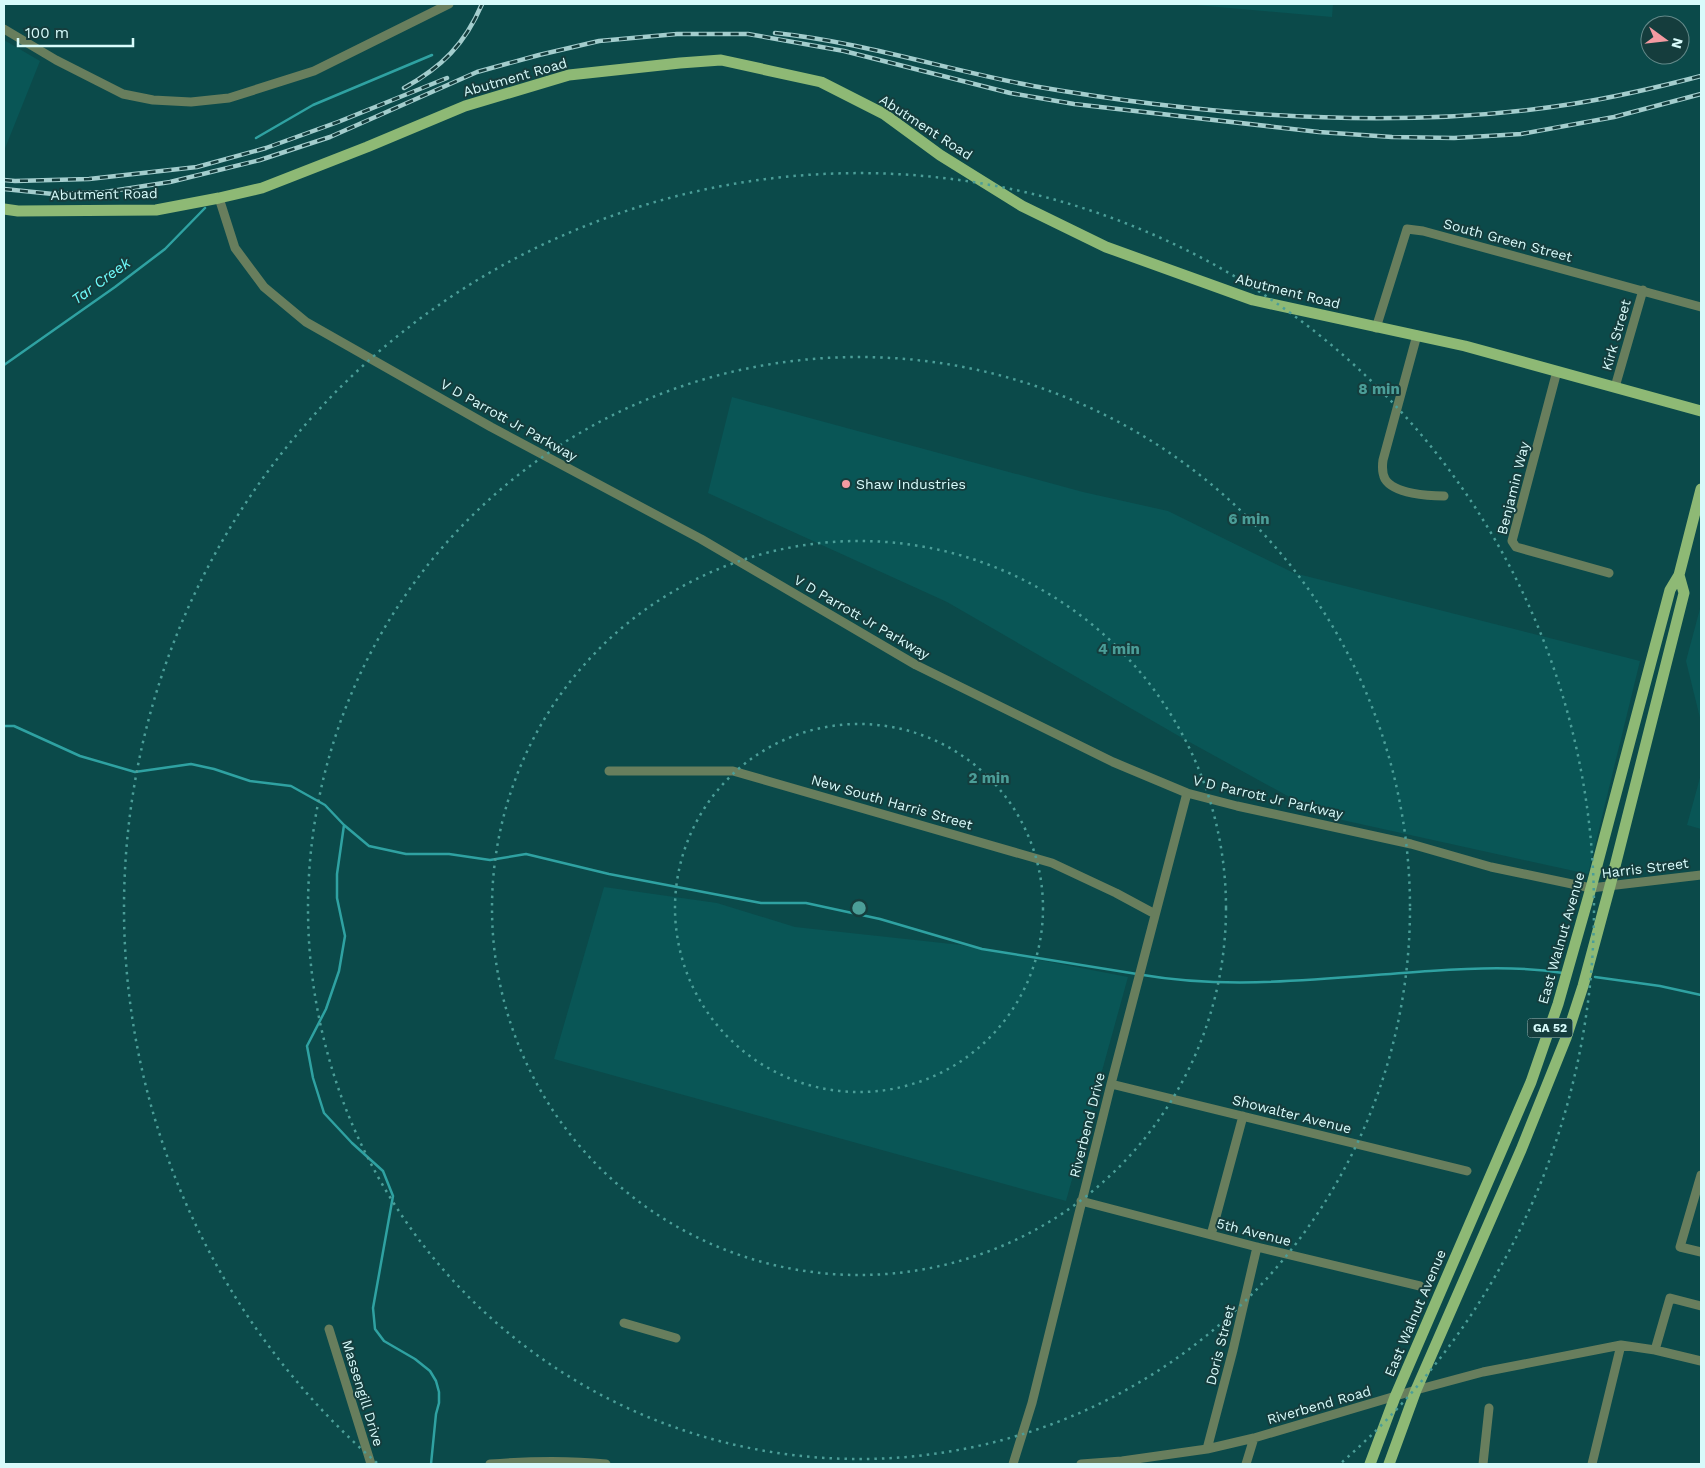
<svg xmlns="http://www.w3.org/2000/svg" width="1705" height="1468" font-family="'Work Sans',sans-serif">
<rect width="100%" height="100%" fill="#0b4a4a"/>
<path fill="#095656" d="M 1184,4 L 1333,4 L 1332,17 Z
M 4,40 L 40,61 L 4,151 Z
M 732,397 L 1083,492 L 1168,511 L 1294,573 L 1640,661 L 1588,874 L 1324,816 L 1184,739 L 947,602 L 708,493 Z
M 1701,605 L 1701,722 L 1686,661 Z
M 1701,774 L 1701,829 L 1687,825 Z
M 604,887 L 717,903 L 795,927 L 961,945 L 1128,977 L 1066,1201 L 554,1059 Z"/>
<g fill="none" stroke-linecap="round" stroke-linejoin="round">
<path stroke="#2fa2a2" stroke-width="2.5" d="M 256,138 L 313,105 L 432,55
M 4,365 L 115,287 L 165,249 L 205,208
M 4,726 L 14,726 L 80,756 L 135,772 L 191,764 L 214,769 L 250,781 L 291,786 L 325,805 L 344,825 L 369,846 L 406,854 L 449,854 L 490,860 L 526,854 L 609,874 L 761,903 L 806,903 L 880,919 L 982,949 L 1137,974
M 344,825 L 337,874 L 337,898 L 345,936 L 339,971 L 326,1009 L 307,1046 L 313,1078 L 324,1113 L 352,1143 L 383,1171 L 393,1196 L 373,1308 L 375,1329 L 384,1341 L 415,1359 L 430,1371 L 436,1381 L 439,1392 L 439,1403 L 436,1414 L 431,1464
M 1143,975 C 1235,991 1336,977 1430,971 C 1474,968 1519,966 1563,973
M 1595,977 L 1660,986 L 1701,995"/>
<path stroke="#687e5d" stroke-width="9" d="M 4,29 L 56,60 L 123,94 L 153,100 L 191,102 L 229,98 L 314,71 L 449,4
M 219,198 L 235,248 L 264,287 L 306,322 L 491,427 L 701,539 L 916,665 L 1113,762 L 1187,793 L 1237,806 L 1411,844 L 1491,867 L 1591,888 L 1701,875
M 1376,328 L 1407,229 L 1423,231 L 1701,307
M 1417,335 L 1383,460 C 1382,467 1382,473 1385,479 C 1394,494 1429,496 1444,496
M 1557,371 L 1512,541 L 1516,547 L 1609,573
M 1615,387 L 1643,290
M 609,771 L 733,771 L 1052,863 L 1116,893 L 1155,914
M 1111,1084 L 1467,1171
M 1701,1175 L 1680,1247 L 1701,1252
M 1081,1201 L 1257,1247 L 1420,1286
M 1211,1235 L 1243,1116
M 624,1323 L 676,1338
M 329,1329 L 371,1464
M 1655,1350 L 1670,1298 L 1701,1306
M 1207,1449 L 1233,1350 L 1257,1247
M 490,1464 C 528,1461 568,1460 606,1464
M 1013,1464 L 1032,1403 L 1111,1084 L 1187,793
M 1081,1464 L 1122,1461 L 1207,1449 L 1254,1438 L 1416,1390 L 1483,1372 L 1621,1345 L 1655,1350 L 1701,1361
M 1246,1464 L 1254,1438
M 1483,1464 L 1489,1408
M 1592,1464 L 1621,1345"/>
<path stroke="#8eb975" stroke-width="11" d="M 4,209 L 18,211 L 156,210 L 219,198 L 262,188 L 367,147 L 465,106 L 569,75 L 680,63 L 721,60 L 821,82 L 884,114 L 940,155 L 1022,206 L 1106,247 L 1253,300 L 1465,346 L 1701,411
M 1370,1464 L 1395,1397 L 1531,1082 L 1558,1004 L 1591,888 L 1670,590 L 1679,575 L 1701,489
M 1389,1464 L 1416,1390 L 1521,1150 L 1566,1038 L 1583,986 L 1610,886 L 1684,593 L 1679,575"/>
<defs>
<path id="rail" d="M 775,33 C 862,42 947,70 1033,86 C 1206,116 1399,131 1572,104 C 1616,97 1659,87 1701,76
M 404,88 C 442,67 465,44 482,4
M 4,180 L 15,181 L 89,179 L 197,167 L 266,148 L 338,122 L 447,78
M 4,189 L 53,194 L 105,192 L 170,182 L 260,160 L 330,137 L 477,72 L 539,55 L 599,41 L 677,34 L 748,34 L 844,51 L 1010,93 L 1074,104 L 1319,132 L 1392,137 L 1454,138 L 1521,134 L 1614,117 L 1701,94"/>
</defs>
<use href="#rail" stroke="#a3cdcd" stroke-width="4.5"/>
<use href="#rail" stroke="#153d3d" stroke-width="2.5" stroke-dasharray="8" stroke-linecap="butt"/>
</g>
<g fill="none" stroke="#4b9e98" stroke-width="2.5" stroke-dasharray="2.5 5">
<circle cx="859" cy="908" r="184"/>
<circle cx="859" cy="908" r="367"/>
<circle cx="859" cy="908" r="551"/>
<path d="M377 1463A735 735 0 1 1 1341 1463"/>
</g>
<circle fill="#f49aa1" stroke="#153d3d" stroke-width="2" cx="846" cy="484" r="5"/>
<g text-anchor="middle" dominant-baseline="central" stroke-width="4" stroke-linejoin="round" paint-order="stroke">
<rect fill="#153d3d" stroke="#9ec2c2" stroke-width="1" x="1527.5" y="1018.5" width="45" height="19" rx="4"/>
<g font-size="12" font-weight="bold" fill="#d8fbfb">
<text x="1550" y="1028">GA 52</text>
</g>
<g font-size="14" fill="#d8fbfb" stroke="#153d3d">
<text transform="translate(515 77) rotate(-16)">Abutment Road</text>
<text transform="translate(926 127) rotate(33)">Abutment Road</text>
<text transform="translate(104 194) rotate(-1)">Abutment Road</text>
<text transform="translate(1508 240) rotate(15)">South Green Street</text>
<text transform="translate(1288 291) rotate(14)">Abutment Road</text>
<text transform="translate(1616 335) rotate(-74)">Kirk Street</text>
<text transform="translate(509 420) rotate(29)">V D Parrott Jr Parkway</text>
<text transform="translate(1513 488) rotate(-76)">Benjamin Way</text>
<text transform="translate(862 617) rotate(30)">V D Parrott Jr Parkway</text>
<text transform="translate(1268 797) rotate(13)">V D Parrott Jr Parkway</text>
<text transform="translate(892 802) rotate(16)">New South Harris Street</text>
<text transform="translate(1645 868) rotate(-7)">Harris Street</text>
<text transform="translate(1561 938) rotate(-74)">East Walnut Avenue</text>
<text transform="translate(1292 1114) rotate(14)">Showalter Avenue</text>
<text transform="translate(1087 1125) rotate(-76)">Riverbend Drive</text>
<text transform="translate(1254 1232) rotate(14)">5th Avenue</text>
<text transform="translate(1415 1313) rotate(-67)">East Walnut Avenue</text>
<text transform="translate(1220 1345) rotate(-76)">Doris Street</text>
<text transform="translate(363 1393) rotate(73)">Massengill Drive</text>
<text transform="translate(1319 1405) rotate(-16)">Riverbend Road</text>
</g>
<g font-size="14" fill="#d8fbfb" stroke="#153d3d" text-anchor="start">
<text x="856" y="484">Shaw Industries</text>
</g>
<g font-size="15" font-style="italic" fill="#6efcfc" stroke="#153d3d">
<text transform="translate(101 281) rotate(-36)">Tar Creek</text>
</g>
</g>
<circle cx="859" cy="908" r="8" fill="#4b9e98" stroke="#153d3d" stroke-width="2.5"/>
<g font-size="15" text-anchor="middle" font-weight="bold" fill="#4b9e98" stroke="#153d3d" stroke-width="4" stroke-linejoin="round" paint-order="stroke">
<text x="1379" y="394">8 min</text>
<text x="1249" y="524">6 min</text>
<text x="1119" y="654">4 min</text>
<text x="989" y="783">2 min</text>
</g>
<rect width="1705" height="1468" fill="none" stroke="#d8fbfb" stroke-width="10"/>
<g transform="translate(1665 40) rotate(105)"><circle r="24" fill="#153d3d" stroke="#638989"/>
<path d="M0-4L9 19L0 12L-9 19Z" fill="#f49aa1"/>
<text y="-8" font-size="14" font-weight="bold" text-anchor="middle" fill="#d8fbfb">N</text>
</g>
<path d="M18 38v8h115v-8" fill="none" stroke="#d8fbfb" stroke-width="2.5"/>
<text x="25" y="38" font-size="15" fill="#d8fbfb" stroke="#153d3d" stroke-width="4" paint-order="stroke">100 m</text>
</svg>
